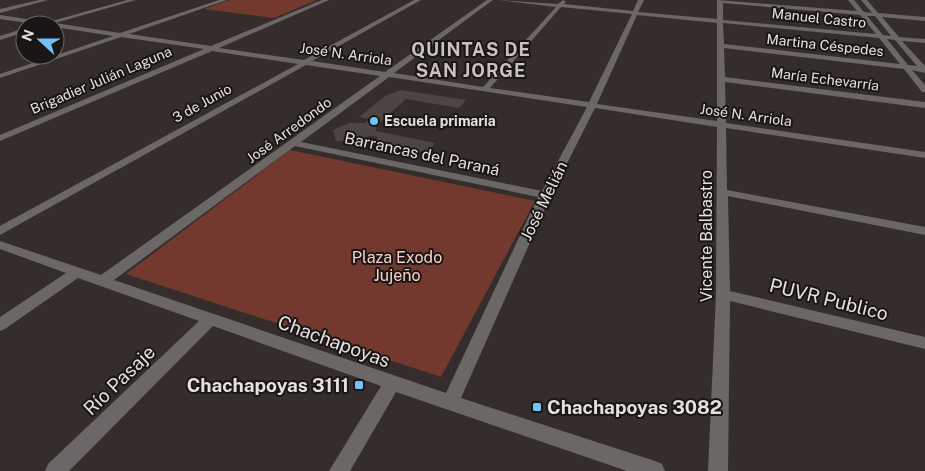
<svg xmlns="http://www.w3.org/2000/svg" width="925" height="471" font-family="'Public Sans',sans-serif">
<rect width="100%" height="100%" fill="#342d2b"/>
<path fill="#73392f" d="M 230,0 L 317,0 L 274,18 L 204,9 Z
M 290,150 L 535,201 L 441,377 L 126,274 Z"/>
<path fill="#4d4543" d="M 401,90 L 466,100 L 459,108 L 406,99 L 376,126 L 376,131 L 435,143 L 427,153 L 373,142 L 378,137 L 370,136 L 359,141 L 336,141 L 333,130 L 349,123 L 365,123 L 370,119 L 359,117 L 385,96 Z"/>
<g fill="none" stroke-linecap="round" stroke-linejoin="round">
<path fill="#6b6766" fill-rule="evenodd" d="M 39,0 L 48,0 L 0,13 L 0,9 Z
M 127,0 L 136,0 L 55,23 L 120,33 L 219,0 L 227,0 L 129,34 L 211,46 L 322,0 L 329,0 L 219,48 L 304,60 L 414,0 L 421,0 L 312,61 L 385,72 L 487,0 L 493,0 L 394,73 L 483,87 L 556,7 L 498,0 L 558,4 L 563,0 L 566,2 L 564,4 L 633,11 L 638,0 L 644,0 L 638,12 L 717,19 L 717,0 L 857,11 L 848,0 L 854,0 L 864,12 L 872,13 L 861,0 L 867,0 L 878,13 L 925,17 L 925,21 L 882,17 L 899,37 L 925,39 L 925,43 L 902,41 L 925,66 L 925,73 L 912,70 L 925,85 L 925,92 L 922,92 L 904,69 L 724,48 L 725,77 L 925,102 L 925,108 L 725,82 L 726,123 L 925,152 L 925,158 L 726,128 L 727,190 L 925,227 L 925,235 L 728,196 L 730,291 L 925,337 L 925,349 L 730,301 L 728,471 L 708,471 L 716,294 L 717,127 L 595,108 L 551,195 L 461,398 L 655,461 L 662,464 L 665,471 L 627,471 L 396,392 L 350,471 L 329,471 L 381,386 L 213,326 L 69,471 L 45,471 L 48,464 L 199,321 L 78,278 L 5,329 L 0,331 L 0,317 L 66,273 L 0,249 L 0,241 L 101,275 L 380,76 L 306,65 L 0,235 L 0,226 L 298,64 L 212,51 L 0,141 L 0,135 L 204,49 L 121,37 L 0,78 L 0,74 L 113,36 L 55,27 L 55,25 L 42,25 L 0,19 L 0,15 L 52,23 L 52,21 ZM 723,3 L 860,15 L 876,34 L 723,20 ZM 561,7 L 632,14 L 589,102 L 490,88 ZM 637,15 L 717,23 L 717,121 L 597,104 ZM 867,16 L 875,16 L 891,36 L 883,35 ZM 723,23 L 879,38 L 900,64 L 724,44 ZM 887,39 L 895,40 L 917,66 L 908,65 ZM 389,77 L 587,107 L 542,191 L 301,142 ZM 295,146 L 538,197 L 446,393 L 114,280 Z
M 25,28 L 25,32 L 0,40 L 0,36 Z"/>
</g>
<g fill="#75c0f6" stroke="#191615" stroke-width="2">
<circle cx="374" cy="121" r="5"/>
<rect x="354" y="380" width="10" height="10" rx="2.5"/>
<rect x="532" y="402" width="10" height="10" rx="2.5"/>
</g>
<g text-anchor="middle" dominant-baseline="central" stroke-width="4" stroke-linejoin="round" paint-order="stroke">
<g font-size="14" fill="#e6e1e0" stroke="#191615">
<text transform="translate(819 18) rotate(6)">Manuel Castro</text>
<text transform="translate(825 45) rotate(6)">Martina Céspedes</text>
<text transform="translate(346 54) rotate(8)">José N. Arriola</text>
<text transform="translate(825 79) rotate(7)">María Echevarría</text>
<text transform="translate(101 80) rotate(-23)">Brigadier Julián Laguna</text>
<text transform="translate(202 103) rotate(-29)">3 de Junio</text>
<text transform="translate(746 115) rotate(8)">José N. Arriola</text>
<text transform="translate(289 130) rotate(-36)">José Arredondo</text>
</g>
<g font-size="14" font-weight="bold" fill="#e6e1e0" stroke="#191615" text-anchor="start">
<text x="384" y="121">Escuela primaria</text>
</g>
<g font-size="16" fill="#e6e1e0" stroke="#191615">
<text transform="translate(422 154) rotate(12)">Barrancas del Paraná</text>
<text transform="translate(544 201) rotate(-64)">José Melián</text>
<text transform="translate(706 236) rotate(-90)">Vicente Balbastro</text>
</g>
<g font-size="16" fill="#fbcec5" stroke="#191615">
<text x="397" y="257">Plaza Exodo<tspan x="397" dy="18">Jujeño</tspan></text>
</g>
<g font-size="18" font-weight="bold" letter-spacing="1" fill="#cac0be" stroke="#191615">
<text x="471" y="49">QUINTAS DE<tspan x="471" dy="21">SAN JORGE</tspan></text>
</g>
<g font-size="19" fill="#e6e1e0" stroke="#191615">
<text transform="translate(829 299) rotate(14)">PUVR Publico</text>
<text transform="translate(334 341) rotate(20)">Chachapoyas</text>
<text transform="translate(119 380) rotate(-44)">Río Pasaje</text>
</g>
<g font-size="19" font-weight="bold" fill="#e6e1e0" stroke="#191615" text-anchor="end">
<text x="349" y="385">Chachapoyas 3111</text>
<text x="547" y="407" text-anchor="start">Chachapoyas 3082</text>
</g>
</g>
<g transform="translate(40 40) rotate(291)"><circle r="24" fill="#191615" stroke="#6b6766"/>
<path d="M0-4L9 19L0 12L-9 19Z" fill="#75c0f6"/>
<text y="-8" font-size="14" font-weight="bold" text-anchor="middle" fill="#e6e1e0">N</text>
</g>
</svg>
